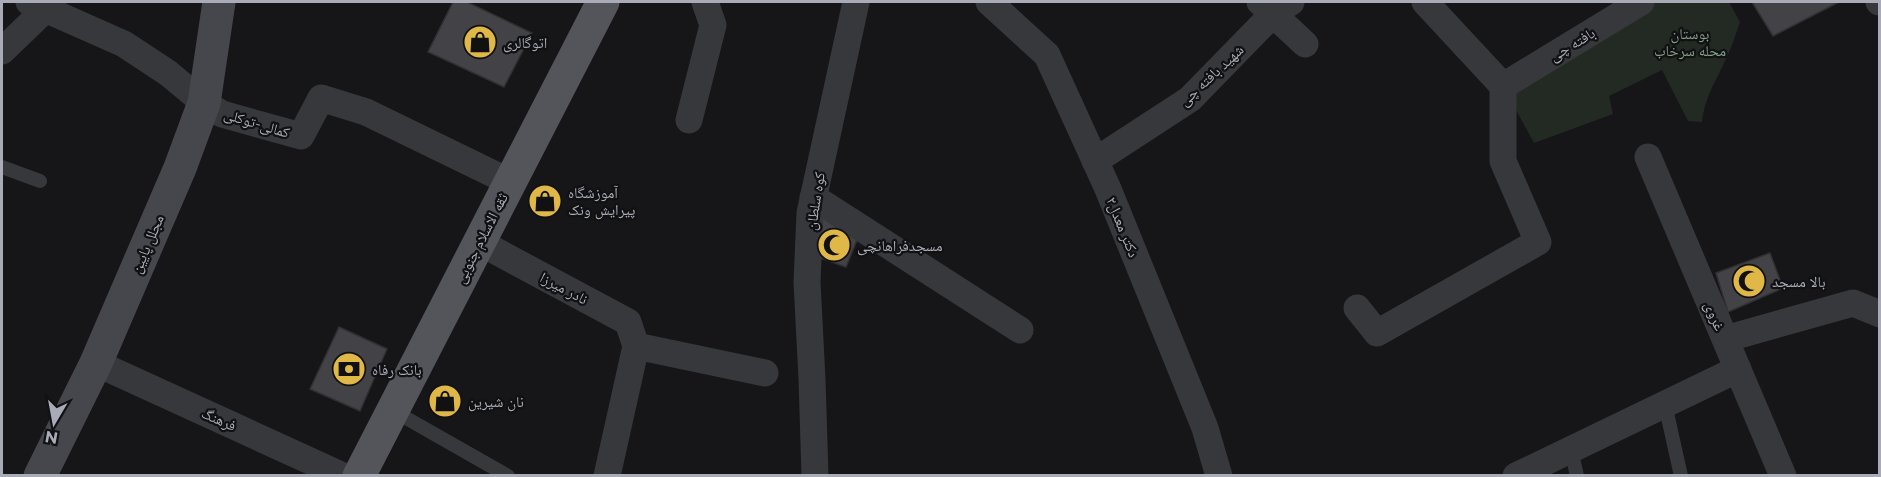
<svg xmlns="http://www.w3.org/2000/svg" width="1881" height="477" font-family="Montserrat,'Noto Naskh Arabic',sans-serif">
<rect width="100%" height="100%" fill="#161618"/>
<path fill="#232a24" d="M 1649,2 L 1729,2 L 1740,22 C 1735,36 1731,50 1724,63 C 1714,85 1705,97 1702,122 L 1688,121 L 1662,70 L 1609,96 L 1613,114 L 1534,143 L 1503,86 Z"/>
<path fill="#434347" stroke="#313033" stroke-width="1.5" d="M 453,2 L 467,2 L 532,33 L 504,87 L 428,52 Z
M 1752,2 L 1839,2 L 1773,36 Z
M 816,211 L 859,235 L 846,267 L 812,255 Z
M 1770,253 L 1783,288 L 1728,312 L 1716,273 Z
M 339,327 L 387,349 L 360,411 L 310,389 Z"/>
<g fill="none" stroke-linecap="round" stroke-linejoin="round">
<path stroke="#37383c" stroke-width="14" d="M 2,167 L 40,181
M 1665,404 L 1681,476
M 392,410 L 508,476
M 1571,449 L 1577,476"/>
<path stroke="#37383c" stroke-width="27" d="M 29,2 L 124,44 L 168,73 L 204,103 L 222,114 L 301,136 L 321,98 L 366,112 L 510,182
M 989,2 L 1047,55 L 1108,189 L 1205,428 L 1219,476
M 1260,2 L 1305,44
M 1425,2 L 1503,86
M 1879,2 L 1880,2
M 2,51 L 53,2
M 1503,86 L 1641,2
M 689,120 L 713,25 L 705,2
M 1648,157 L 1783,476
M 1095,161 L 1190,99 L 1273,14 L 1291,2
M 813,197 L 1020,330
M 479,242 L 628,322 L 636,346 L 765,373
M 1357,308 L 1377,333 L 1538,242 L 1503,161 L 1503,86
M 1725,339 L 1853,303 L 1880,314
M 96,363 L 343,476
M 607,476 L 636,346
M 815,476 L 812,379 L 807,282 L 810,213 L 856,2
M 1516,476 L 1738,369"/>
<path stroke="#46474c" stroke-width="33" d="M 40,476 L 96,363 L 180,168 L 204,103 L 219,2"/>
<path stroke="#54555b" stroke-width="33" d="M 359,476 L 603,2"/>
</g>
<defs>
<symbol id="shop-disc" viewBox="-11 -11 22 22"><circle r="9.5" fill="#dfb847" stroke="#111113"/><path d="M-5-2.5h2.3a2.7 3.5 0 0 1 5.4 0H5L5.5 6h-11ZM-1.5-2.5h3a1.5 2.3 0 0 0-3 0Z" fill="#111"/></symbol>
<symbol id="mosque-disc" viewBox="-11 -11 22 22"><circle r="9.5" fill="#dfb847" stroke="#111113"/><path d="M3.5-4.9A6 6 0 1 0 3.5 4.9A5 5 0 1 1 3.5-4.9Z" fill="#111"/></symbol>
<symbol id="bank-disc" viewBox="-11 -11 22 22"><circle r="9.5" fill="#dfb847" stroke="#111113"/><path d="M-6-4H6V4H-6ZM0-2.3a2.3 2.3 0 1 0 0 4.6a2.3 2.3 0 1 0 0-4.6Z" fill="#111"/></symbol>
</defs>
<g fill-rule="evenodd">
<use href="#shop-disc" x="461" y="23" width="38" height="38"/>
<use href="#shop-disc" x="526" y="182" width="38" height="38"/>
<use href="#mosque-disc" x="815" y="226" width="38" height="38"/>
<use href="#mosque-disc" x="1730" y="262" width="38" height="38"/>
<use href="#bank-disc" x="330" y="350" width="38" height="38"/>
<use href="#shop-disc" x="426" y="382" width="38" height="38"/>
</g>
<g text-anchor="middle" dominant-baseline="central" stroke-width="4.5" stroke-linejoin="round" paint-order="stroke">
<g font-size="15" fill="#829f87" stroke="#111113">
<text x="1690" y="33">بوستان<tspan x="1690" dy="17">محله سرخاب</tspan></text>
</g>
<g font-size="15" fill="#a9acb6" stroke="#111113" text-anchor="start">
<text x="503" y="42">اتوگالری</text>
<text x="568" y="192">آموزشگاه<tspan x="568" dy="17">پیرایش ونک</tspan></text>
<text x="857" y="245">مسجدفراهانچی</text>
<text x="1772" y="281">بالا مسجد</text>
<text x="372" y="369">بانک رفاه</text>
<text x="468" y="401">نان شیرین</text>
</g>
<g font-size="15" fill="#a9acb6" stroke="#111113">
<text transform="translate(1572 44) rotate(-31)">بافته چی</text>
<text transform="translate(1211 75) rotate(-43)">شهید بافته چی</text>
<text transform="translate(257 123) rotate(17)">کمالی-توکلی</text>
<text transform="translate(815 201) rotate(-81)">کوه سلطان</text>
<text transform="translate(1123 227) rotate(68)">دکتر معدل۲</text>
<text transform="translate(481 238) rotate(-63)">ثقه الاسلام جنوبی</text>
<text transform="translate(147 244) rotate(-67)">مجلل پایین</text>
<text transform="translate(564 288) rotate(28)">نادر میرزا</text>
<text transform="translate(1715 316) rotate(67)">غروی</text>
<text transform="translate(219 419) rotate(24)">فرهنگ</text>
</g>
</g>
<rect width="1881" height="477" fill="none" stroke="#a9acb6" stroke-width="6"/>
<g transform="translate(54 423) rotate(190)" stroke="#111113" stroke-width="4.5" paint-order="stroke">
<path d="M0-4.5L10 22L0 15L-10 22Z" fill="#a9acb6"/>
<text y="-9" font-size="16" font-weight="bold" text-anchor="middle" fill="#a9acb6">N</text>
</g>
</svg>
